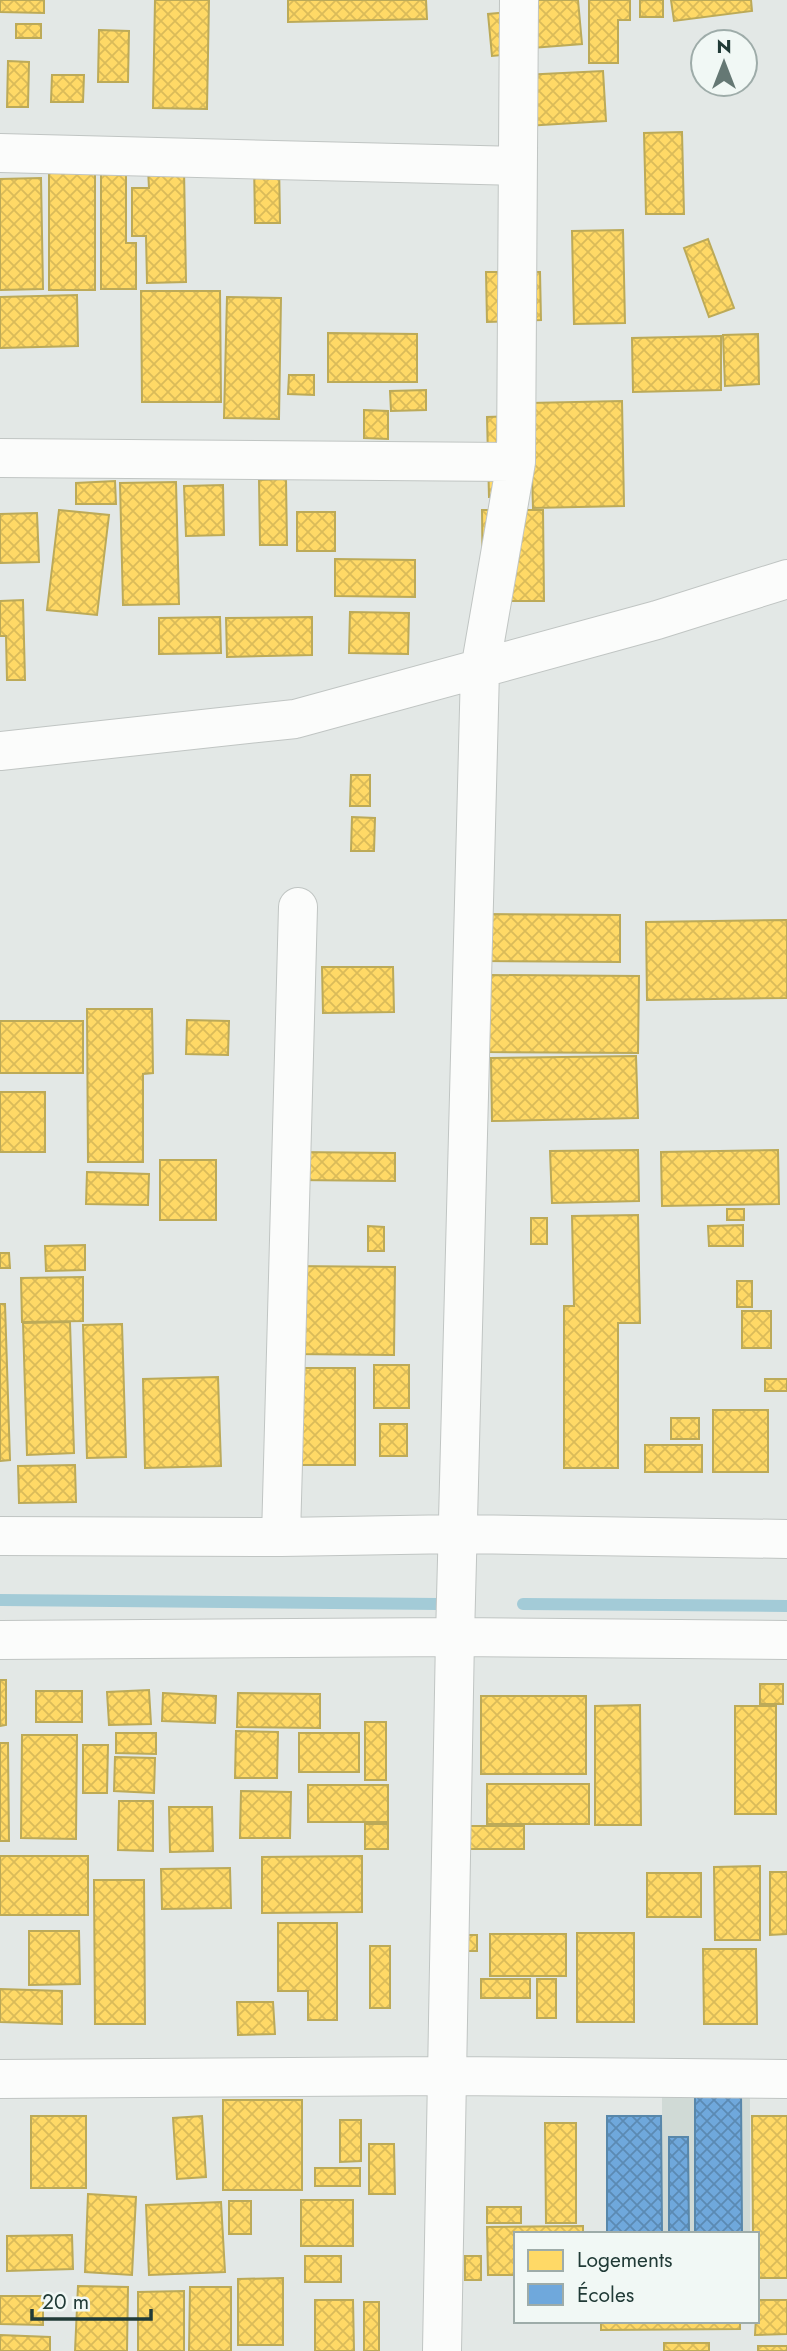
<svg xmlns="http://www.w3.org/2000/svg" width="787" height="2351" font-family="Jost,sans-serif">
<defs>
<pattern id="homes-cross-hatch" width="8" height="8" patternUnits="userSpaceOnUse" patternTransform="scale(1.75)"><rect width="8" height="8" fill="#ffd966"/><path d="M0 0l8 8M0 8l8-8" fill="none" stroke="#dabb59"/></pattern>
<pattern id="schools-cross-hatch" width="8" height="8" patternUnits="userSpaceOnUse" patternTransform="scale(1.75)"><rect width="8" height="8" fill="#6fa8dc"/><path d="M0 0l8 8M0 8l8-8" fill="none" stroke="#5b8ab3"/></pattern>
</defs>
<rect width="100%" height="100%" fill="#e3e8e6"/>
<path fill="#d0dad6" d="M 662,2084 L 750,2084 L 750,2234 L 662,2234 Z"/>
<path fill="url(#homes-cross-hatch)" stroke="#bcaa58" stroke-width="2" d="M 0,0 L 44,0 L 44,13 L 0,12 Z
M 155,0 L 209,0 L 207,109 L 153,108 Z
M 288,0 L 426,0 L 427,19 L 288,22 Z
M 527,0 L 578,0 L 582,44 L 532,48 Z
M 589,0 L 630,0 L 630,20 L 618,20 L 618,63 L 589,63 Z
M 640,0 L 663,0 L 663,17 L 640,17 Z
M 671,0 L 751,0 L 752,11 L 674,21 Z
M 521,11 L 525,53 L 492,56 L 488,14 Z
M 16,24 L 41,24 L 41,38 L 16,38 Z
M 99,30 L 129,31 L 128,82 L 98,82 Z
M 8,61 L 29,62 L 28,107 L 7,107 Z
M 603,71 L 606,121 L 526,126 L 523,75 Z
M 52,75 L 84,75 L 83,102 L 51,102 Z
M 682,132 L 684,214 L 646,214 L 644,133 Z
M 254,162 L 279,162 L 280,223 L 255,223 Z
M 49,169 L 95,169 L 95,290 L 49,290 Z
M 148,169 L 184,169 L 186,282 L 147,283 L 146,236 L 132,236 L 132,188 L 149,188 Z
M 101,171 L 126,171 L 126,243 L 136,243 L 136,289 L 101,289 Z
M 41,178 L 43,289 L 0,290 L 0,179 Z
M 623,230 L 625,323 L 574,324 L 572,231 Z
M 708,239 L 734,308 L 709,317 L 684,248 Z
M 486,272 L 540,272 L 541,320 L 487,322 Z
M 141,291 L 220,291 L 221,402 L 142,402 Z
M 77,295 L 78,346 L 0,348 L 0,297 Z
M 227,297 L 281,298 L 279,419 L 224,418 Z
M 328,333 L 417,334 L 417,382 L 328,382 Z
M 758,334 L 759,384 L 725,386 L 723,335 Z
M 721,336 L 721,390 L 633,392 L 632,338 Z
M 289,375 L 314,375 L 314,395 L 288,394 Z
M 426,390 L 426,410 L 391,411 L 390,391 Z
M 622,401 L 624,506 L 533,508 L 532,475 L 499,497 L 489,497 L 487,417 L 518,416 L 529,403 Z
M 364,410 L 388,411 L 388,439 L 364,438 Z
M 286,479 L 287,545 L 260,545 L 259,480 Z
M 115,481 L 116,504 L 76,504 L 76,483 Z
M 176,482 L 179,604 L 123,605 L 120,483 Z
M 223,485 L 224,535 L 186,536 L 184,486 Z
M 59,510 L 109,515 L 97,615 L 47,610 Z
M 482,510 L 543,510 L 544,601 L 483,601 Z
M 297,512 L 335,512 L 335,551 L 297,551 Z
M 37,513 L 39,562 L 0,563 L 0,514 Z
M 335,559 L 415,560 L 415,597 L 335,596 Z
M 23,600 L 25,680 L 7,680 L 6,636 L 0,636 L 0,601 Z
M 350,612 L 409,613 L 408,654 L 349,653 Z
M 220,617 L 221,653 L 159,654 L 159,618 Z
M 312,617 L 312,655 L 227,657 L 226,618 Z
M 351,775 L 370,775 L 370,806 L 350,806 Z
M 352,817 L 375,818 L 374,851 L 351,851 Z
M 485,914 L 620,915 L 620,962 L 485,961 Z
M 787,920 L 787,998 L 647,1000 L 646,922 Z
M 322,967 L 393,967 L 394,1012 L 323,1013 Z
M 490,975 L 639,976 L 638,1053 L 488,1052 Z
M 87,1009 L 152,1009 L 153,1073 L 143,1074 L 143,1162 L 88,1162 Z
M 187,1020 L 229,1021 L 228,1055 L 186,1054 Z
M 0,1021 L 83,1021 L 83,1073 L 0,1073 Z
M 636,1056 L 638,1118 L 492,1121 L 491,1058 Z
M 0,1092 L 45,1092 L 45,1152 L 0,1152 Z
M 638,1150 L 639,1201 L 552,1203 L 550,1151 Z
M 778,1150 L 779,1204 L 662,1206 L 661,1152 Z
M 296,1152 L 395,1153 L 395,1181 L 296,1180 Z
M 160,1160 L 216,1160 L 216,1220 L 160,1220 Z
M 87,1172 L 149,1174 L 148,1205 L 86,1204 Z
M 727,1209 L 744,1209 L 744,1220 L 727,1220 Z
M 638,1215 L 640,1323 L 618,1323 L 618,1468 L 564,1468 L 564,1306 L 574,1306 L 572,1216 Z
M 531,1218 L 547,1218 L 547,1244 L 531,1244 Z
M 743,1225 L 743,1246 L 709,1246 L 708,1226 Z
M 368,1226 L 384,1227 L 384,1251 L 368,1251 Z
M 85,1245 L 85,1270 L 46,1271 L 45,1246 Z
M 0,1253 L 9,1253 L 10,1268 L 0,1268 Z
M 293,1266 L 395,1267 L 394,1355 L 292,1354 Z
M 83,1277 L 83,1321 L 22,1322 L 21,1278 Z
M 737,1281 L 752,1281 L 752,1307 L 737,1307 Z
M 0,1304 L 5,1304 L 10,1460 L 0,1461 Z
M 742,1311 L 771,1311 L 771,1348 L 742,1348 Z
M 70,1322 L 74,1453 L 27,1455 L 23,1323 Z
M 122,1324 L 126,1457 L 87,1458 L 83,1325 Z
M 374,1365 L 409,1365 L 409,1408 L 374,1408 Z
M 297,1368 L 355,1368 L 355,1465 L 297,1465 Z
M 218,1377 L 221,1466 L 145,1468 L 143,1379 Z
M 765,1379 L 787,1379 L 787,1391 L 765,1391 Z
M 713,1410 L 768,1410 L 768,1472 L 713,1472 Z
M 671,1418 L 699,1418 L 699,1439 L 671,1439 Z
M 380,1424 L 407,1424 L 407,1456 L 380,1456 Z
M 645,1445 L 702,1445 L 702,1472 L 645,1472 Z
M 75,1465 L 76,1502 L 19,1503 L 18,1466 Z
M 0,1680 L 6,1680 L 6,1725 L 0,1726 Z
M 760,1684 L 783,1684 L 783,1704 L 760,1704 Z
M 149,1690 L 151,1724 L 109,1725 L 107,1692 Z
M 36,1691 L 82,1691 L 82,1722 L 36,1722 Z
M 163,1693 L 216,1696 L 215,1723 L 162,1721 Z
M 238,1693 L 320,1694 L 320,1728 L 237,1727 Z
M 481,1696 L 586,1696 L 586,1774 L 481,1774 Z
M 640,1705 L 641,1825 L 595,1825 L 595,1706 Z
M 735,1706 L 776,1706 L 776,1814 L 735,1814 Z
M 365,1722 L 386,1722 L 386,1780 L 365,1780 Z
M 236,1731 L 278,1732 L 277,1778 L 235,1778 Z
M 116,1733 L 156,1733 L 156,1754 L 116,1753 Z
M 299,1733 L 359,1733 L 359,1772 L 299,1772 Z
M 22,1735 L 77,1735 L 76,1839 L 21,1838 Z
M 0,1743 L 8,1743 L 9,1841 L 0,1841 Z
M 83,1745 L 108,1745 L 107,1793 L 83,1793 Z
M 115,1757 L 155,1758 L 154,1793 L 114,1791 Z
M 487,1784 L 589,1784 L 589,1824 L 487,1824 Z
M 308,1785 L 388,1785 L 388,1822 L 308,1822 Z
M 241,1791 L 291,1792 L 290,1838 L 240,1838 Z
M 119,1801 L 153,1801 L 153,1851 L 118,1850 Z
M 169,1807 L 212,1807 L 213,1851 L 170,1852 Z
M 365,1824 L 388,1824 L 388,1849 L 365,1849 Z
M 467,1826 L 524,1826 L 524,1849 L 467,1849 Z
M 0,1856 L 88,1856 L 88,1915 L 0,1915 Z
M 362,1856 L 362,1912 L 262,1913 L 262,1857 Z
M 760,1866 L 760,1940 L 715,1940 L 714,1867 Z
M 230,1868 L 231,1908 L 162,1909 L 161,1869 Z
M 770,1872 L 787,1872 L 787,1934 L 770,1935 Z
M 647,1873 L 701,1873 L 701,1917 L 647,1917 Z
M 94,1880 L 144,1880 L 145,2024 L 95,2024 Z
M 278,1923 L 337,1923 L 337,2020 L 308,2020 L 308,1991 L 278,1991 Z
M 29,1931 L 79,1931 L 80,1984 L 29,1985 Z
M 577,1933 L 634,1933 L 634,2022 L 577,2022 Z
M 490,1934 L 566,1934 L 566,1976 L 490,1976 Z
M 463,1935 L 477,1935 L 477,1951 L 463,1951 Z
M 370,1946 L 390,1946 L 390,2008 L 370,2008 Z
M 703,1949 L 756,1949 L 757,2024 L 704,2024 Z
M 481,1979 L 530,1979 L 530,1998 L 481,1998 Z
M 537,1979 L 556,1979 L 556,2018 L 537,2018 Z
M 0,1989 L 62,1991 L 62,2024 L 0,2022 Z
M 237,2002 L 273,2002 L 275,2034 L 238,2035 Z
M 223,2100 L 302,2100 L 302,2190 L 223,2190 Z
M 31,2116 L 86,2116 L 86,2188 L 31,2188 Z
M 202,2116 L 206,2177 L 177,2179 L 173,2118 Z
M 752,2116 L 787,2116 L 787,2278 L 757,2278 L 757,2234 L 753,2234 Z
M 340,2120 L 361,2120 L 361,2161 L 340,2162 Z
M 545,2123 L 576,2123 L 576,2223 L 546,2223 Z
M 369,2144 L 394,2144 L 395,2194 L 369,2194 Z
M 315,2168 L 360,2168 L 360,2186 L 315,2186 Z
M 88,2194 L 136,2197 L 132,2275 L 85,2272 Z
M 301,2200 L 353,2200 L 353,2246 L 301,2246 Z
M 229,2201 L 251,2201 L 251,2234 L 229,2234 Z
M 221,2202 L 225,2272 L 149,2275 L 146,2205 Z
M 487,2207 L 521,2207 L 521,2223 L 487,2223 Z
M 583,2226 L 583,2234 L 516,2234 L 516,2275 L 488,2275 L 487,2227 Z
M 72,2235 L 73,2269 L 7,2271 L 7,2236 Z
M 305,2256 L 341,2256 L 341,2282 L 305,2282 Z
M 465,2256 L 481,2256 L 481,2280 L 465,2280 Z
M 283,2278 L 283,2345 L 238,2345 L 238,2279 Z
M 78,2286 L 128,2287 L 127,2351 L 75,2351 Z
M 190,2287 L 231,2287 L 231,2351 L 189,2351 Z
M 184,2291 L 184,2351 L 138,2351 L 138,2292 Z
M 0,2296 L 43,2296 L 43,2325 L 0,2324 Z
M 315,2300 L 353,2300 L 354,2351 L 315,2351 Z
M 757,2300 L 787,2300 L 787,2334 L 755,2335 Z
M 364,2302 L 379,2302 L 379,2351 L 364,2351 Z
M 601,2321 L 740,2321 L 740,2329 L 601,2330 Z
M 0,2335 L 50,2337 L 50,2351 L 0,2351 Z
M 664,2343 L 709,2343 L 709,2351 L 664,2351 Z
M 758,2346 L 787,2346 L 787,2351 L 758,2351 Z"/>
<path fill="url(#schools-cross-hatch)" stroke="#5887aa" stroke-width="2" d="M 695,2089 L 741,2089 L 742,2234 L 695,2234 Z
M 607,2116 L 661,2116 L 662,2234 L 607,2234 Z
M 669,2137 L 688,2137 L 689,2234 L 669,2234 Z"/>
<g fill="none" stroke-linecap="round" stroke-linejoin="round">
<path stroke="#a3cbd7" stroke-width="12" d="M 0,1600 L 438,1604
M 523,1604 L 787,1606"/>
<defs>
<path id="minor" d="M 0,153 L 517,166
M 0,458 L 516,462
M 0,751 L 295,719 L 657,620 L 787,579
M 0,1536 L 281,1537 L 459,1534 L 787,1539
M 281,1537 L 298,907
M 0,1640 L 455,1637 L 787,1640
M 0,2079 L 446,2076 L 787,2079
M 442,2351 L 455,1637 L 480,670 L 516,462 L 519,0"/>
</defs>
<use href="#minor" stroke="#c0c5c3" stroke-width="40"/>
<use href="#minor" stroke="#fbfcfb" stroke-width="38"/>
</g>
<rect x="514" y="2232" width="245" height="91" fill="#f1f8f5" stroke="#9eaca9" stroke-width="2"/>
<rect x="528" y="2250" width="35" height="21" fill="#ffd966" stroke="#9eaca9" stroke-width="2"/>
<text x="577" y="2267" font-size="21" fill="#213b37">Logements</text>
<rect x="528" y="2284" width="35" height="21" fill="#6fa8dc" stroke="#9eaca9" stroke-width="2"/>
<text x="577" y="2302" font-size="21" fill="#213b37">Écoles</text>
<g transform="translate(724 63)"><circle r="33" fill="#f1f8f5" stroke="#9eaca9" stroke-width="2"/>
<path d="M0-5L12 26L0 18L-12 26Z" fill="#657874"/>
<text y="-10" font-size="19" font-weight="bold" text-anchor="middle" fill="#213b37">N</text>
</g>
<path d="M32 2309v10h119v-10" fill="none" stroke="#213b37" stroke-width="3.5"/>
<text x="42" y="2309" font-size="21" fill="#213b37" stroke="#f1f8f5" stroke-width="5" paint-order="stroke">20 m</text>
</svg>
